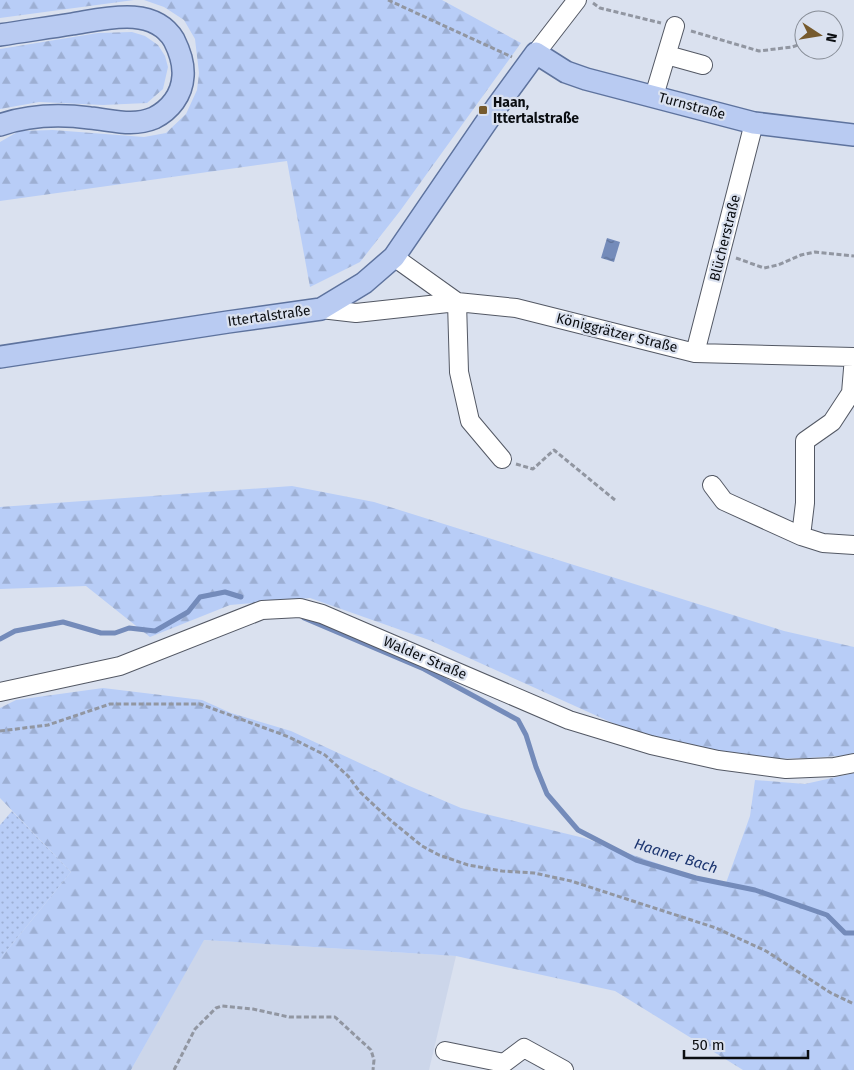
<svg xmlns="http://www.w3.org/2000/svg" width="854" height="1070" font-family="'Fira Sans',sans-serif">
<defs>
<pattern id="grass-dots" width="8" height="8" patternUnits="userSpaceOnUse" patternTransform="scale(1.25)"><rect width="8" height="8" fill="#b8cdf7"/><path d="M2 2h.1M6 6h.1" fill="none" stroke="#9dafd3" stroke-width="1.8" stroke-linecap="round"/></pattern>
<pattern id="forest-firs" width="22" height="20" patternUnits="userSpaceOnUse" patternTransform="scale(1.25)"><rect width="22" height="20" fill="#b8cdf7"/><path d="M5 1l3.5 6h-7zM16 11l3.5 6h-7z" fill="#9dafd3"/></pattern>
<pattern id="water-ripples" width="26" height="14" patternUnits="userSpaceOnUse" patternTransform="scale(1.25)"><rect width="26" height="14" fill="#748bba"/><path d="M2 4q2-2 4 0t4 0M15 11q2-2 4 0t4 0" fill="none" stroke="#5d7096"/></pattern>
</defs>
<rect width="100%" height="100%" fill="#dae1ef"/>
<path fill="#ccd6ea" d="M 203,940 L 456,956 L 429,1070 L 131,1070 Z"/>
<path fill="url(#grass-dots)" d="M 12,811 L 71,872 L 0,959 L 0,825 Z"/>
<path fill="url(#forest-firs)" d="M 0,0 L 134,0 L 0,18 Z
M 144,0 L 442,0 L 521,43 L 400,211 L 360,262 L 310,287 L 287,161 L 0,201 L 0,142 L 19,131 L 53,130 L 144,137 L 166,133 L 186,114 L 197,90 L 199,73 L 195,39 L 184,20 L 164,7 Z
M 132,32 L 145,36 L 158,45 L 165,56 L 168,67 L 163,89 L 147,103 L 103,105 L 39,102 L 0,109 L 0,49 L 98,33 Z
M 292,486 L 374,502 L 784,631 L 854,647 L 854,755 L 806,758 L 765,759 L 676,744 L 637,734 L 429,640 L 310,598 L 230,605 L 150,637 L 86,586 L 0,589 L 0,507 Z
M 103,688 L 202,700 L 231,713 L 291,731 L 407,785 L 461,808 L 584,838 L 691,875 L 726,883 L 750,816 L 755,780 L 805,784 L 854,773 L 854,1070 L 743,1070 L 615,991 L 456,956 L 204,940 L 131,1070 L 0,1070 L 0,959 L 71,872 L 0,798 L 0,708 L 16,700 Z"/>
<path fill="url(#water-ripples)" d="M 607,238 L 620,242 L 614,262 L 601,258 Z"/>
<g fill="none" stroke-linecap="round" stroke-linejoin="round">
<path stroke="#748bba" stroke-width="5" d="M 304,618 L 424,669 L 518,720 L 526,735 L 536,767 L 547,794 L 578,830 L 636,860 L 696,878 L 755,890 L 827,915 L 845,933 L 854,933
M 0,639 L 15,631 L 63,622 L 101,633 L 115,633 L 129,628 L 155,631 L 188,612 L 200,597 L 225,592 L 241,597"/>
<defs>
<path id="minor" d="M 536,53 L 577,0
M 667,55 L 703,65
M 654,96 L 675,26
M 394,257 L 457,302 L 516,308 L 695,353 L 854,357 L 851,393 L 832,422 L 805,441 L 805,503 L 801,536 L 724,501 L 712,485
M 457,302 L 459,372 L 470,421 L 502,459
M 321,309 L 356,313 L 457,302
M 695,353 L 754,123
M 801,536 L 823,543 L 854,545
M 0,692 L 120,666 L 262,610 L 300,608 L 322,614 L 569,720 L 651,745 L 718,760 L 786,769 L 834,767 L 854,763
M 445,1051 L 504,1063 L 524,1048 L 564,1070"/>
<path id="major" d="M 0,35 C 24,31 48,28 72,24 C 104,19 153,5 174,40 C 180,52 184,63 183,76 C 182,95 170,110 154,118 C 133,127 112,120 90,118 C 60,114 29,115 0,125
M 0,357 L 228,322 L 321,309 L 364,283 L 394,257 L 498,105 L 536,53 L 566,72 L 586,79 L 754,123 L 854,135"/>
</defs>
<use href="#minor" stroke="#535864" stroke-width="20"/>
<use href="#major" stroke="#5e739e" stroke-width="24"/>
<path stroke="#9196a1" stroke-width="3" stroke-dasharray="5 2.5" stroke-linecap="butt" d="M 388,0 L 512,57
M 593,3 L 600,8 L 661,23
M 691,31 L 759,51 L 792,47 L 804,43
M 736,258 L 764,268 L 778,265 L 801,255 L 815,252 L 854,256
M 516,464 L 533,469 L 554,450 L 615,500
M 0,731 L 48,725 L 110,704 L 200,704 L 289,737 L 325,755 L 348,776 L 360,792 L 389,819 L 422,846 L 439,855 L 468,865 L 502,871 L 534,873 L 571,881 L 716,928 L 766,951 L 831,993 L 854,1004
M 174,1070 L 195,1029 L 216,1008 L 222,1006 L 253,1009 L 289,1017 L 335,1017 L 371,1050 L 374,1060 L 373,1070"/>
<use href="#minor" stroke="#fff" stroke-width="18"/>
<use href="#major" stroke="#b9cbf2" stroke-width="21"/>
</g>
<rect fill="#765a2d" stroke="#dae1ef" stroke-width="2" x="478" y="105" width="10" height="10" rx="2.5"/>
<g text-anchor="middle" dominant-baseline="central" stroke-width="4.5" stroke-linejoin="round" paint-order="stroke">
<g font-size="14" font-weight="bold" fill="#0b0e12" stroke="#dae1ef" text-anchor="start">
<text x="493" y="102">Haan,<tspan x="493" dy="16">Ittertalstraße</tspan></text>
</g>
<g font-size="14" fill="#0b0e12" stroke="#dae1ef">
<text transform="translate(692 106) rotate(15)">Turnstraße</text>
<text transform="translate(725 238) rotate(-76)">Blücherstraße</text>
<text transform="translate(269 316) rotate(-8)">Ittertalstraße</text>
<text transform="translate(617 333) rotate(14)">Königgrätzer Straße</text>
<text transform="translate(425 658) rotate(23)">Walder Straße</text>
</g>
<g font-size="15" font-style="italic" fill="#1c3570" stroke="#dae1ef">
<text transform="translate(676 856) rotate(17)">Haaner Bach</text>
</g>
</g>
<g transform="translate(819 35) rotate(102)"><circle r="24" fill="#dae1ef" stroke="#878d97"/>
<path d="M0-4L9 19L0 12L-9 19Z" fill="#765a2d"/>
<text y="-8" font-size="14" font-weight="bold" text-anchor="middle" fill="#0b0e12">N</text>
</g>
<path d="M684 1050v8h124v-8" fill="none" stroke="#0b0e12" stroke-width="2.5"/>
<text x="692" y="1050" font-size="15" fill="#0b0e12" stroke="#dae1ef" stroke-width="4" paint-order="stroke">50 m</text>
</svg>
